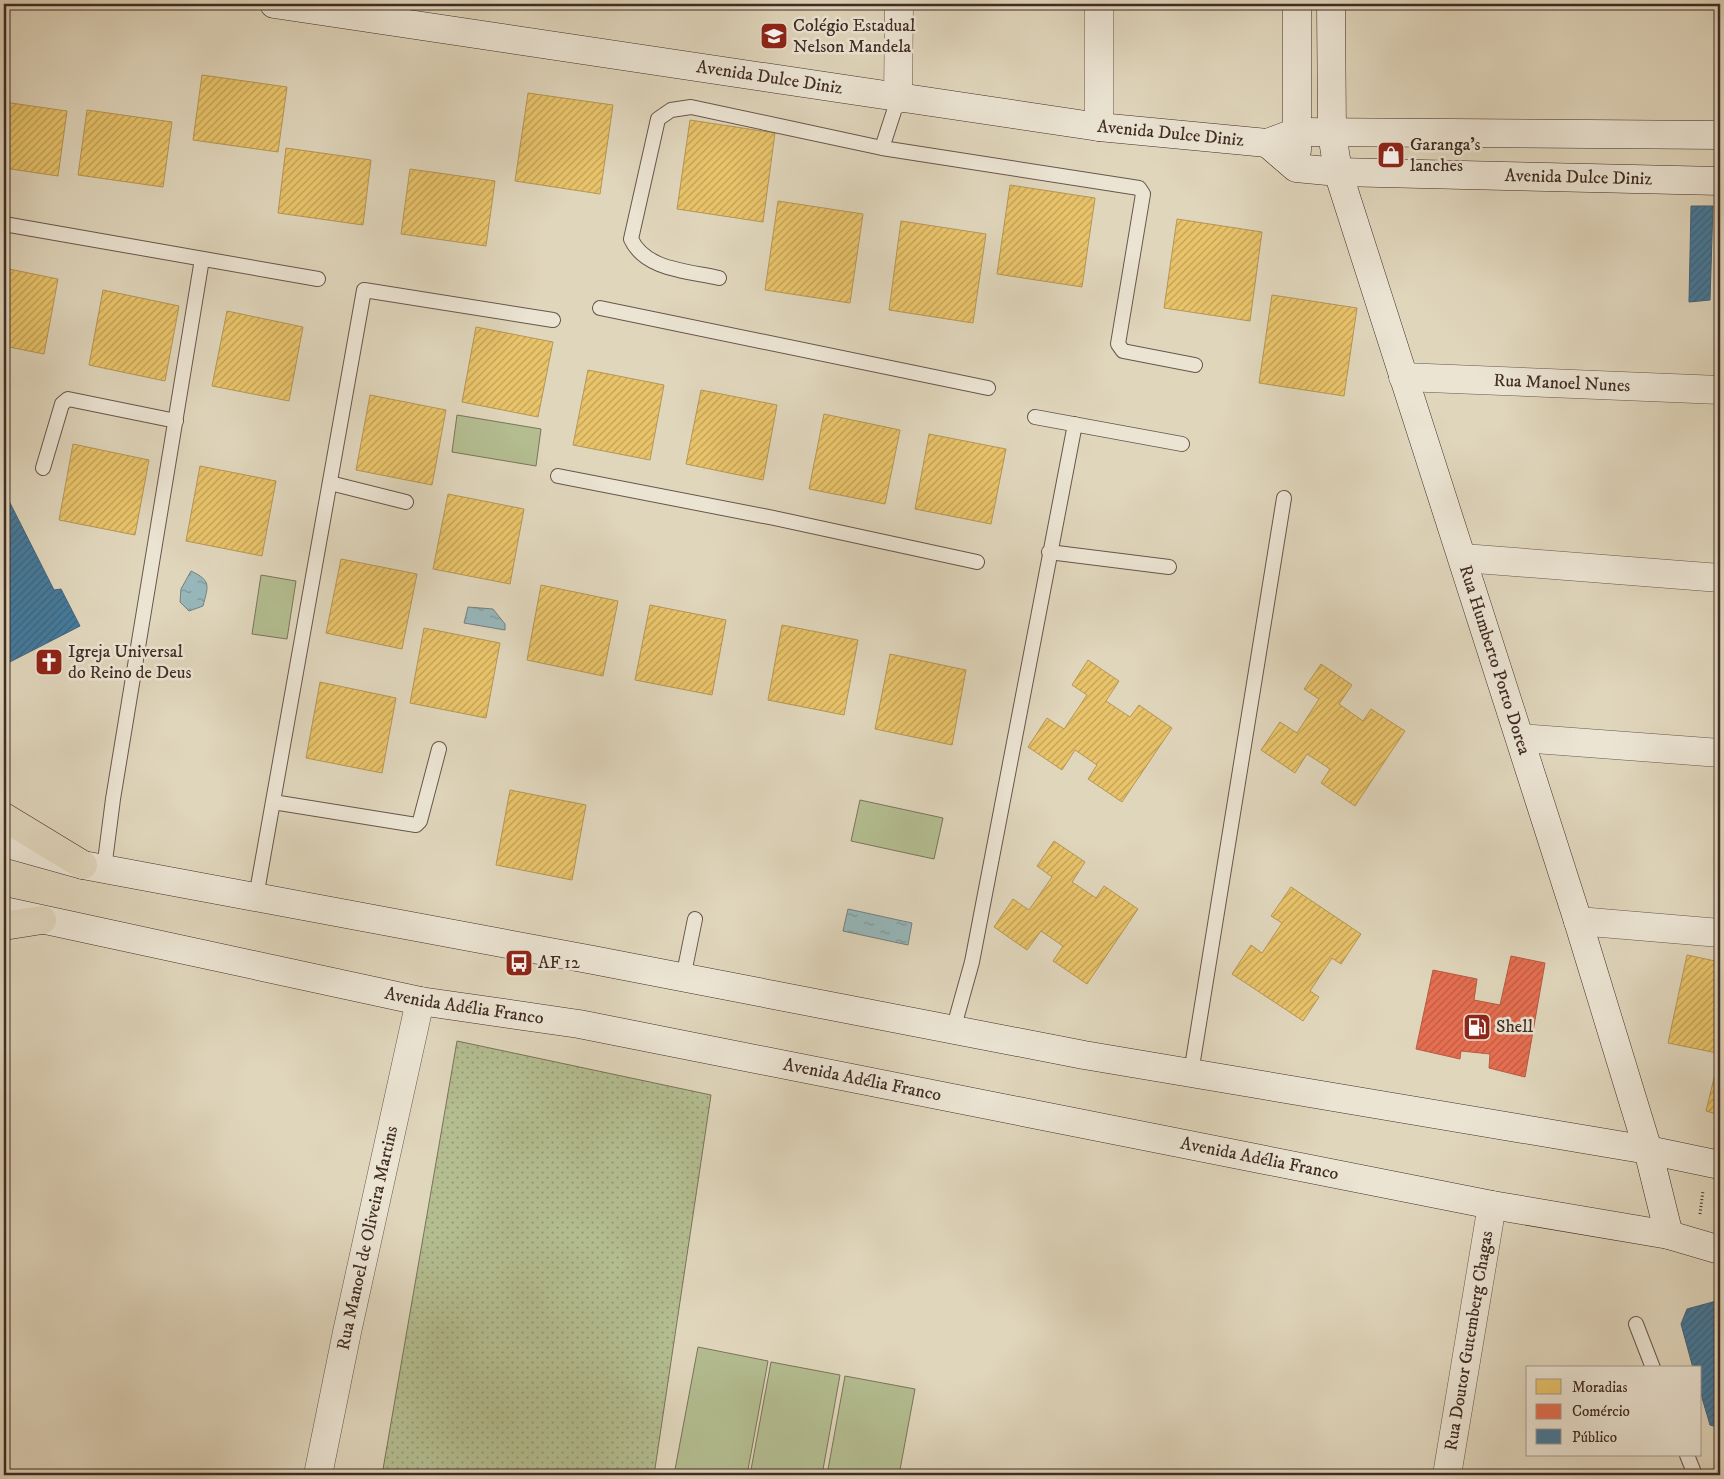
<svg xmlns="http://www.w3.org/2000/svg" width="1724" height="1479" font-family="'IM FELL DW Pica',serif">
<defs>
<pattern id="grass-dots" width="8" height="8" patternUnits="userSpaceOnUse" patternTransform="scale(1.25)"><rect width="8" height="8" fill="#b3bd90"/><path d="M2 2h.1M6 6h.1" fill="none" stroke="#939a75" stroke-width="1.8" stroke-linecap="round"/></pattern>
<pattern id="water-ripples" width="26" height="14" patternUnits="userSpaceOnUse" patternTransform="scale(1.25)"><rect width="26" height="14" fill="#97b7ba"/><path d="M2 4q2-2 4 0t4 0M15 11q2-2 4 0t4 0" fill="none" stroke="#7d9597"/></pattern>
<pattern id="homes-hatch" width="6" height="6" patternUnits="userSpaceOnUse" patternTransform="scale(1.25)"><rect width="6" height="6" fill="#e9c46a"/><path d="M-1 1l2-2M0 6l6-6M5 7l2-2" fill="none" stroke="#be9f57"/></pattern>
<pattern id="shops-hatch" width="6" height="6" patternUnits="userSpaceOnUse" patternTransform="scale(1.25)"><rect width="6" height="6" fill="#e76f51"/><path d="M-1 1l2-2M0 6l6-6M5 7l2-2" fill="none" stroke="#bd5b43"/></pattern>
<pattern id="public-hatch" width="6" height="6" patternUnits="userSpaceOnUse" patternTransform="scale(1.25)"><rect width="6" height="6" fill="#457b9d"/><path d="M-1 1l2-2M0 6l6-6M5 7l2-2" fill="none" stroke="#3b6580"/></pattern>
</defs>
<rect width="100%" height="100%" fill="#e0d6bc"/>
<filter id="stains"><feTurbulence type="fractalNoise" baseFrequency=".004" numOctaves="4"/><feColorMatrix values="0 0 0 0 .2 0 0 0 0 .09 0 0 0 0 .02 0 0 0 .5 -.17"/></filter>
<radialGradient id="worn" r=".72"><stop offset=".6" stop-color="#630" stop-opacity="0"/><stop offset="1" stop-color="#630" stop-opacity=".3"/></radialGradient>
<path fill="url(#grass-dots)" stroke="#7a745a" d="M 457,1041 L 711,1095 L 654,1475 L 382,1475 Z"/>
<path fill="#b3bd90" stroke="#7a745a" d="M 457,415 L 541,429 L 536,466 L 452,452 Z
M 261,575 L 296,581 L 287,639 L 252,634 Z
M 860,800 L 943,818 L 934,859 L 851,841 Z
M 698,1347 L 768,1361 L 747,1475 L 674,1475 Z
M 771,1362 L 840,1375 L 822,1475 L 750,1475 Z
M 845,1376 L 915,1389 L 899,1475 L 827,1475 Z"/>
<path fill="url(#water-ripples)" stroke="#747f7e" d="M 191,571 C 212,581 208,586 203,606 L 189,611 L 180,602 L 181,589 Z
M 468,607 L 493,609 L 505,624 L 505,630 L 464,623 Z
M 848,909 L 912,923 L 908,945 L 843,931 Z"/>
<path fill="url(#homes-hatch)" stroke="#b69655" d="M 202,75 L 287,87 L 278,152 L 193,140 Z
M 528,93 L 613,105 L 600,194 L 515,181 Z
M 4,102 L 67,111 L 58,176 L 4,168 Z
M 87,110 L 172,122 L 163,187 L 78,175 Z
M 690,120 L 775,133 L 763,222 L 677,209 Z
M 286,148 L 371,160 L 363,225 L 278,213 Z
M 410,169 L 495,181 L 486,246 L 401,234 Z
M 1010,185 L 1095,198 L 1082,287 L 997,274 Z
M 778,201 L 863,214 L 850,303 L 765,290 Z
M 1177,219 L 1262,232 L 1250,321 L 1164,308 Z
M 901,221 L 986,234 L 973,323 L 889,310 Z
M 4,268 L 58,279 L 44,354 L 4,346 Z
M 103,290 L 179,306 L 165,381 L 89,365 Z
M 1272,295 L 1357,308 L 1344,396 L 1259,383 Z
M 227,311 L 303,327 L 289,401 L 212,386 Z
M 476,327 L 553,342 L 538,417 L 462,402 Z
M 588,370 L 664,385 L 650,460 L 573,445 Z
M 701,390 L 777,405 L 763,480 L 686,464 Z
M 370,395 L 446,410 L 432,485 L 356,470 Z
M 824,414 L 900,430 L 885,504 L 809,489 Z
M 929,434 L 1006,449 L 991,524 L 915,509 Z
M 73,444 L 149,460 L 135,535 L 59,520 Z
M 200,466 L 276,481 L 262,556 L 186,541 Z
M 448,494 L 524,509 L 510,584 L 433,569 Z
M 341,559 L 417,574 L 402,649 L 326,633 Z
M 541,585 L 618,601 L 603,676 L 527,660 Z
M 650,605 L 726,620 L 712,695 L 635,680 Z
M 782,625 L 858,640 L 844,715 L 768,700 Z
M 424,628 L 500,643 L 486,718 L 410,703 Z
M 890,654 L 966,670 L 952,745 L 875,729 Z
M 1088,660 L 1119,681 L 1106,701 L 1130,717 L 1139,705 L 1172,728 L 1122,802 L 1088,779 L 1097,765 L 1075,750 L 1062,770 L 1028,747 L 1047,718 L 1064,729 L 1087,695 L 1072,685 Z
M 1321,664 L 1352,685 L 1339,704 L 1363,721 L 1371,709 L 1405,731 L 1355,806 L 1321,783 L 1330,769 L 1307,754 L 1295,773 L 1261,750 L 1280,722 L 1297,733 L 1319,699 L 1304,689 Z
M 320,682 L 396,698 L 382,773 L 306,758 Z
M 510,790 L 586,805 L 572,880 L 496,865 Z
M 1054,841 L 1085,862 L 1072,882 L 1096,898 L 1104,886 L 1138,909 L 1087,984 L 1053,961 L 1063,946 L 1041,931 L 1027,950 L 994,927 L 1013,899 L 1029,910 L 1052,877 L 1037,866 Z
M 1291,887 L 1361,934 L 1341,964 L 1332,958 L 1310,991 L 1319,997 L 1303,1021 L 1232,974 L 1251,945 L 1262,953 L 1282,923 L 1271,916 Z
M 1687,955 L 1720,962 L 1720,1038 L 1717,1053 L 1668,1043 Z
M 1716,1070 L 1720,1071 L 1720,1115 L 1706,1111 Z"/>
<path fill="url(#shops-hatch)" stroke="#b55b44" d="M 1398,148 L 1398,160 L 1385,160 L 1384,150 Z
M 1511,956 L 1545,963 L 1525,1077 L 1489,1068 L 1490,1054 L 1461,1051 L 1460,1059 L 1416,1049 L 1433,970 L 1477,979 L 1474,1000 L 1500,1005 Z"/>
<path fill="url(#public-hatch)" stroke="#446379" d="M 1691,206 L 1713,206 L 1710,300 L 1689,302 Z
M 4,491 L 54,590 L 61,589 L 80,626 L 4,665 Z
M 1720,1300 L 1720,1428 L 1710,1425 L 1700,1391 L 1700,1368 L 1693,1368 L 1681,1324 L 1687,1309 Z"/>
<g fill="none" stroke-linecap="round" stroke-linejoin="round">
<defs>
<path id="lane" d="M 882,148 L 898,99
M 4,224 L 318,279
M 719,278 C 688,271 645,270 631,239 L 658,119 L 671,110 L 691,107 L 882,148 L 1139,188 L 1143,194 L 1118,344 L 1123,351 L 1195,365
M 600,308 L 988,388
M 1035,417 L 1182,444
M 43,468 L 62,404 L 68,399 L 176,421
M 558,476 L 774,518 L 977,562
M 330,483 L 406,502
M 1049,552 L 1169,567
M 273,802 L 416,825 L 420,821 L 439,749
M 104,869 L 113,799 L 202,259
M 256,897 L 364,290 L 553,320
M 683,978 L 695,919
M 953,1030 L 972,962 L 1075,424
M 1191,1073 L 1284,498
M 1636,1324 L 1653,1368
M 1687,1455 L 1695,1475"/>
<g id="street">
<path d="M 898,99 L 899,4"/>
<path d="M 1099,127 L 1099,4"/>
<path id="s1" d="M 1403,377 L 1720,390"/>
<path d="M 1463,558 L 1720,578"/>
<path d="M 1521,738 L 1720,753"/>
<path d="M 1578,921 L 1720,933"/>
<path id="s2" d="M 318,1475 L 347,1332 L 420,1001"/>
<path id="s3" d="M 1447,1475 L 1492,1205"/>
</g>
<g id="secondary">
<path id="s4" d="M 274,4 L 1099,127 L 1267,143 L 1297,132 L 1720,135"/>
<path id="s5" d="M 1331,4 L 1332,133 L 1338,172 L 1578,921 L 1648,1150 L 1669,1235"/>
<path id="s6" d="M 1267,143 L 1296,168 L 1338,172 L 1720,181"/>
<path d="M 1297,150 L 1297,4"/>
<path d="M 4,843 L 83,865 L 593,960 L 1084,1055 L 1648,1150 L 1720,1165"/>
<path id="s7" d="M 4,911 L 420,1001 L 579,1024 L 1492,1205 L 1669,1235 L 1720,1250"/>
</g>
<path id="primary" d="M 4,817 L 83,865
M 4,926 L 42,920"/>
</defs>
<use href="#lane" stroke="#68564a" stroke-width="16"/>
<use href="#street" stroke="#68564a" stroke-width="29"/>
<use href="#secondary" stroke="#402c24" stroke-width="29"/>
<use href="#primary" stroke="#402c24" stroke-width="29"/>
<path stroke="#402c24" stroke-width="3" stroke-dasharray="1 2.5" stroke-linecap="butt" d="M 1700,1214 L 1703,1191"/>
<use href="#lane" stroke="#ebe4d3" stroke-width="14"/>
<use href="#street" stroke="#ebe4d3" stroke-width="28"/>
<use href="#secondary" stroke="#ebe4d3" stroke-width="28"/>
<use href="#primary" stroke="#e0d6bc" stroke-width="28"/>
</g>
<defs>
<symbol id="school-square" viewBox="-11 -11 22 22"><rect x="-9" y="-9" width="18" height="18" rx="4" fill="#8f2418" stroke="#ebe4d3"/><path d="M0-5L7-2L0 1L-7-2ZM-4 1L0 2.5L4 1V4Q0 6-4 4Z" fill="#fff"/></symbol>
<symbol id="shop-square" viewBox="-11 -11 22 22"><rect x="-9" y="-9" width="18" height="18" rx="4" fill="#8f2418" stroke="#ebe4d3"/><path d="M-5-2.5h2.3a2.7 3.5 0 0 1 5.4 0H5L5.5 6h-11ZM-1.5-2.5h3a1.5 2.3 0 0 0-3 0Z" fill="#fff"/></symbol>
<symbol id="church-square" viewBox="-11 -11 22 22"><rect x="-9" y="-9" width="18" height="18" rx="4" fill="#8f2418" stroke="#ebe4d3"/><path d="M-1.2-6h2.4v3.5h3.3v2.4h-3.3V6h-2.4V-.1h-3.3v-2.4h3.3Z" fill="#fff"/></symbol>
<symbol id="bus-square" viewBox="-11 -11 22 22"><rect x="-9" y="-9" width="18" height="18" rx="4" fill="#8f2418" stroke="#ebe4d3"/><path d="M-5-6H5V4H4V6H2V4H-2V6H-4V4H-5ZM-3.5-4V0h7V-4ZM-3.5 1.2v1.5H-2V1.2ZM2 1.2v1.5H3.5V1.2Z" fill="#fff"/></symbol>
<symbol id="fuel-square" viewBox="-11 -11 22 22"><rect x="-9" y="-9" width="18" height="18" rx="4" fill="#8f2418" stroke="#ebe4d3"/><path d="M-5.5-6h7V0h2V4h1.3V-2.5L3-4.5l.8-.8L6-3V5H2.5V1h-1V6h-7ZM-4.2-4.7v3.2H.2V-4.7Z" fill="#fff"/></symbol>
</defs>
<g fill-rule="evenodd">
<use href="#school-square" x="758" y="20" width="32" height="32"/>
<use href="#shop-square" x="1375" y="139" width="32" height="32"/>
<use href="#church-square" x="33" y="646" width="32" height="32"/>
<use href="#bus-square" x="503" y="947" width="32" height="32"/>
<use href="#fuel-square" x="1461" y="1011" width="32" height="32"/>
</g>
<g text-anchor="middle" dominant-baseline="central" stroke-width="5" stroke-linejoin="round" paint-order="stroke">
<g font-size="18" fill="#402c24" stroke="#ebe4d3" text-anchor="start">
<text x="793" y="26">Colégio Estadual<tspan x="793" dy="21">Nelson Mandela</tspan></text>
<text x="1410" y="145">Garanga's<tspan x="1410" dy="21">lanches</tspan></text>
<text x="68" y="652">Igreja Universal<tspan x="68" dy="21">do Reino de Deus</tspan></text>
<text x="538" y="963">AF 12</text>
<text x="1496" y="1027">Shell</text>
</g>
<g font-size="18" fill="#402c24" stroke="#ebe4d3">
<text stroke="none"><textPath href="#s4" startOffset="501">Avenida Dulce Diniz</textPath></text>
<text stroke="none"><textPath href="#s4" startOffset="906">Avenida Dulce Diniz</textPath></text>
<text stroke="none"><textPath href="#s6" startOffset="321">Avenida Dulce Diniz</textPath></text>
<text stroke="none"><textPath href="#s1" startOffset="159">Rua Manoel Nunes</textPath></text>
<text stroke="none"><textPath href="#s5" startOffset="681">Rua Humberto Porto Dorea</textPath></text>
<text stroke="none"><textPath href="#s7" startOffset="470">Avenida Adélia Franco</textPath></text>
<text stroke="none"><textPath href="#s7" startOffset="875">Avenida Adélia Franco</textPath></text>
<text stroke="none"><textPath href="#s7" startOffset="1280">Avenida Adélia Franco</textPath></text>
<text stroke="none"><textPath href="#s2" startOffset="242">Rua Manoel de Oliveira Martins</textPath></text>
<text stroke="none"><textPath href="#s3" startOffset="136">Rua Doutor Gutemberg Chagas</textPath></text>
</g>
</g>
<rect width="1724" height="1479" fill="none" stroke="#e0d6bc" stroke-width="20"/>
<rect x="5" y="5" width="1714" height="1469" fill="none" stroke="#402c24" stroke-width="2.5"/>
<rect x="10" y="10" width="1704" height="1459" fill="none" stroke="#402c24"/>
<rect x="1526" y="1366" width="175" height="90" fill="#ebe4d3" stroke="#a79a8d"/>
<rect x="1536" y="1379" width="25" height="15" fill="#e9c46a" stroke="#a79a8d"/>
<text x="1572" y="1392" font-size="15" fill="#402c24">Moradias</text>
<rect x="1536" y="1404" width="25" height="15" fill="#e76f51" stroke="#a79a8d"/>
<text x="1572" y="1416" font-size="15" fill="#402c24">Comércio</text>
<rect x="1536" y="1429" width="25" height="15" fill="#457b9d" stroke="#a79a8d"/>
<text x="1572" y="1442" font-size="15" fill="#402c24">Público</text>
<rect width="100%" height="100%" filter="url(#stains)"/>
<rect width="100%" height="100%" fill="url(#worn)"/>
</svg>
